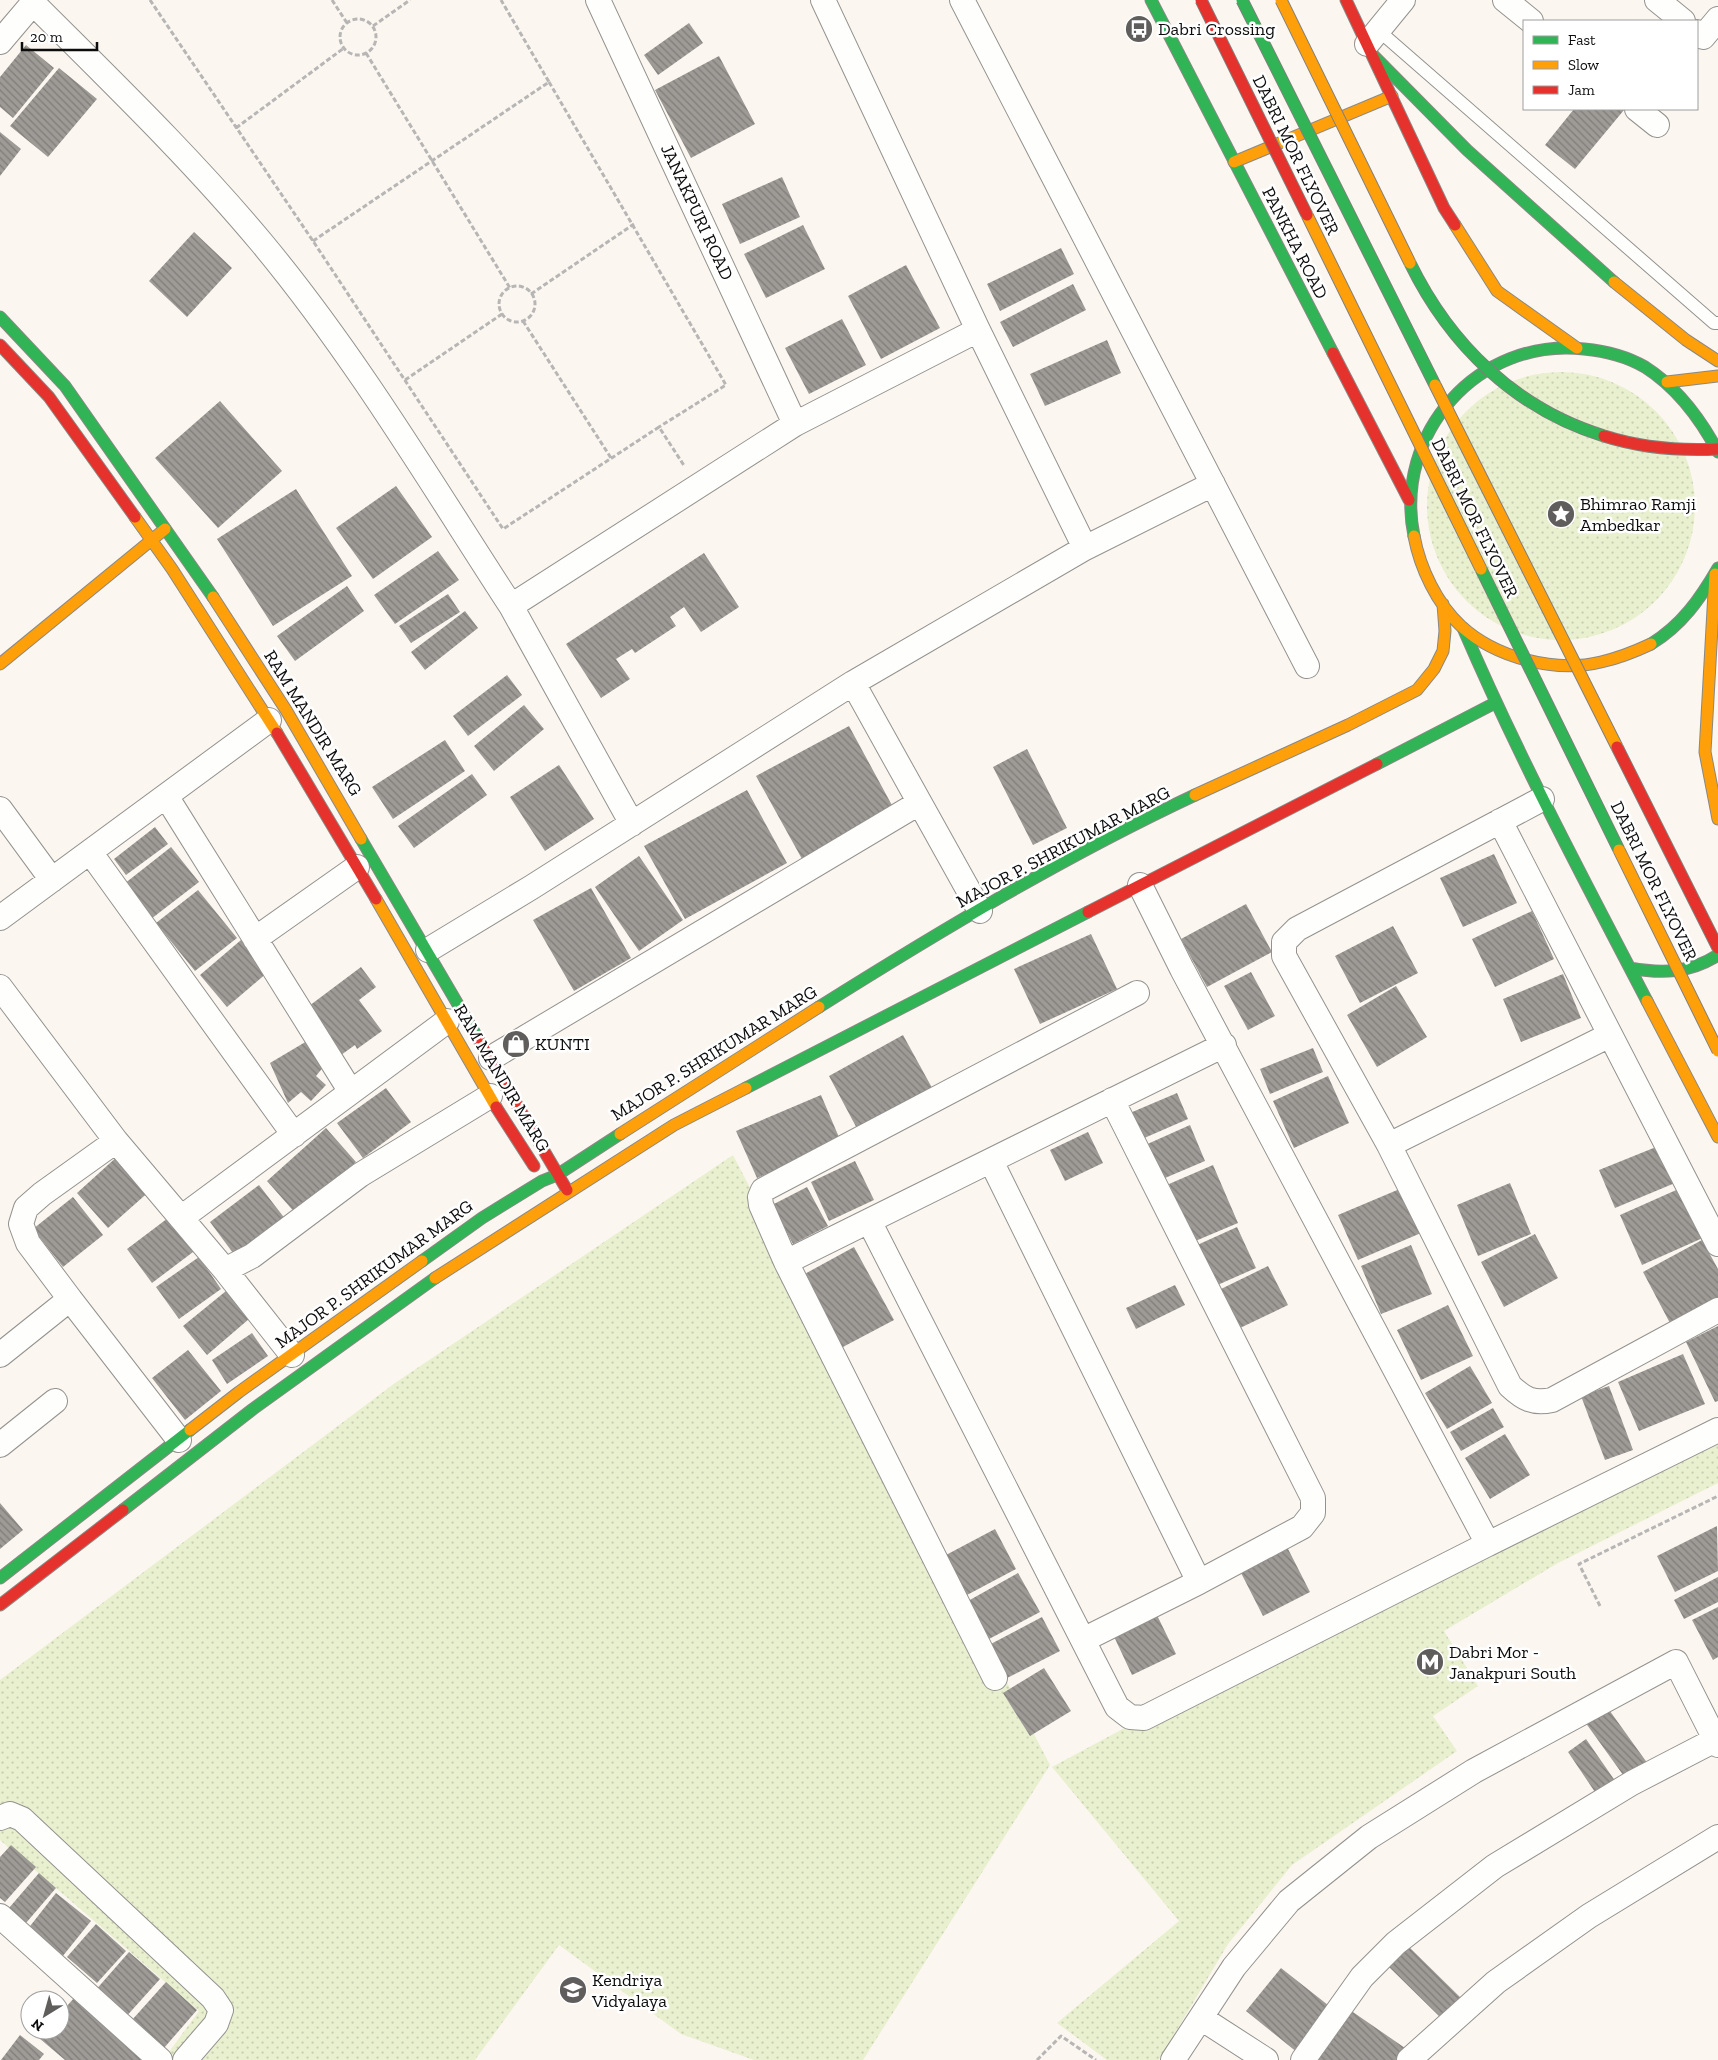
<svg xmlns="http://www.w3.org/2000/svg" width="1718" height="2060" font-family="'Zilla Slab',serif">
<defs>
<pattern id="park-dots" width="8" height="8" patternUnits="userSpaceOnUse" patternTransform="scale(1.25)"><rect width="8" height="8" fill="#e9f0cf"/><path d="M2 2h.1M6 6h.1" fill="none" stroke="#c7cdb1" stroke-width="1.8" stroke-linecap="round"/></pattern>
<pattern id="building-back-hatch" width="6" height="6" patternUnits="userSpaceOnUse" patternTransform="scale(1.25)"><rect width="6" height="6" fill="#9e9a96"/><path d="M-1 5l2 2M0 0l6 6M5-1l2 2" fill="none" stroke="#7f7c79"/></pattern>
</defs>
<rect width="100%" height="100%" fill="#fbf7f0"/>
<path fill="url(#park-dots)" d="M1427 506a134 134 0 1 1 268 0a134 134 0 1 1-268 0Z
M 733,1155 L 1050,1765 L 863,2060 L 754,2060 L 681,2034 L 559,1945 L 475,2060 L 163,2060 L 199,2011 L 0,1840 L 0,1680 L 395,1383 Z
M 1718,1434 L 1718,1483 L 1558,1563 L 1444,1631 L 1478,1686 L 1433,1716 L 1457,1751 L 1292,1865 L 1228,1944 L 1159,2060 L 1107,2060 L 1057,2023 L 1179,1921 L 1052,1767 L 1184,1696 Z"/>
<path fill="url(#building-back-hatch)" d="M 689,23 L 703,43 L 658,75 L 644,55 Z
M 26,45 L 54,68 L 13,118 L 0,107 L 0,77 Z
M 719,56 L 755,124 L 691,158 L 655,90 Z
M 59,68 L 97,99 L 48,157 L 10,126 Z
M 1574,109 L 1624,110 L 1575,169 L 1545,145 Z
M 0,132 L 21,149 L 0,176 Z
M 782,177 L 800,217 L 740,244 L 722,204 Z
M 803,225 L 825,269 L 766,298 L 744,254 Z
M 194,232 L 232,268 L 187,317 L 149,281 Z
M 1061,248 L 1074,274 L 1000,311 L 987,284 Z
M 906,265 L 940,328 L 881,359 L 848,296 Z
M 1073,284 L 1086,310 L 1013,347 L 1000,322 Z
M 842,319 L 866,365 L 809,394 L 785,348 Z
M 1107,340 L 1121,373 L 1045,406 L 1030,374 Z
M 220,401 L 282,471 L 218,528 L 155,458 Z
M 396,486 L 432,537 L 373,579 L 336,528 Z
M 296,489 L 352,576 L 273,626 L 217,539 Z
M 438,551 L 459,580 L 395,624 L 374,595 Z
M 704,553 L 739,607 L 701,632 L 684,607 L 670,617 L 676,626 L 635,653 L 632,649 L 616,659 L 630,679 L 601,698 L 566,644 Z
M 347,586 L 364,611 L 295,661 L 277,636 Z
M 448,594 L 460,612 L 411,643 L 399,626 Z
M 465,611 L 478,628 L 425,670 L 411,652 Z
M 507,675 L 522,695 L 468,736 L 453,716 Z
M 524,705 L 544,729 L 494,771 L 474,746 Z
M 849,726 L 894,809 L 802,859 L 756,776 Z
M 445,740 L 465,771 L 393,819 L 372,787 Z
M 1027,749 L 1067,828 L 1033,845 L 993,767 Z
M 559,765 L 594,819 L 545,851 L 510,797 Z
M 472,774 L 487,795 L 414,848 L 398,826 Z
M 747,790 L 787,863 L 685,919 L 644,846 Z
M 155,827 L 168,844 L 126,875 L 114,859 Z
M 171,847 L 199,882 L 151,919 L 124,884 Z
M 1494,854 L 1517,903 L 1463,927 L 1440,878 Z
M 639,856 L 683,920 L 639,951 L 595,887 Z
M 591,888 L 631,958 L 574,991 L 533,920 Z
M 198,890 L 237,938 L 195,971 L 156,923 Z
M 1246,904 L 1272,952 L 1207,987 L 1181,939 Z
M 1532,911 L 1554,959 L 1495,987 L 1472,939 Z
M 1393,926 L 1418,973 L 1360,1003 L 1335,956 Z
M 1091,934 L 1117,989 L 1040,1024 L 1014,969 Z
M 241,940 L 268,972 L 227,1007 L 200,975 Z
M 361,967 L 376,987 L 359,1000 L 382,1031 L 357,1049 L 355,1045 L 341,1055 L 305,1009 Z
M 1251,972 L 1275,1016 L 1248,1030 L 1224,986 Z
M 1563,974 L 1581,1018 L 1521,1042 L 1503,999 Z
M 1396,986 L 1427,1037 L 1377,1067 L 1347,1015 Z
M 903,1035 L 936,1095 L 861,1136 L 829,1076 Z
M 307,1041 L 325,1065 L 316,1076 L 326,1085 L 311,1101 L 301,1092 L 288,1103 L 270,1063 Z
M 1313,1048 L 1323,1072 L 1270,1094 L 1260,1069 Z
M 1328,1076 L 1349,1123 L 1294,1148 L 1273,1101 Z
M 386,1088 L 411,1122 L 363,1158 L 337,1123 Z
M 1177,1093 L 1188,1119 L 1142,1139 L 1130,1113 Z
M 821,1095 L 841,1142 L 757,1178 L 736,1131 Z
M 1190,1125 L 1205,1161 L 1158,1181 L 1143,1146 Z
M 326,1128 L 356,1162 L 297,1215 L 267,1181 Z
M 1088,1132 L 1103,1163 L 1065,1181 L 1050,1150 Z
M 1661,1145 L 1675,1183 L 1615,1208 L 1599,1170 Z
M 120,1154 L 152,1189 L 108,1228 L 77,1193 Z
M 855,1161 L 874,1200 L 829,1221 L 811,1182 Z
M 1213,1165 L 1238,1223 L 1193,1242 L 1169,1184 Z
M 1510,1183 L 1531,1234 L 1478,1256 L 1457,1205 Z
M 259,1185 L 286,1220 L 236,1257 L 210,1222 Z
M 807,1187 L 828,1226 L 793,1244 L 772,1205 Z
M 1683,1187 L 1705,1237 L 1642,1265 L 1620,1215 Z
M 1402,1188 L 1421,1233 L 1358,1260 L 1338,1215 Z
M 73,1197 L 103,1235 L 63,1267 L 33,1229 Z
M 172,1215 L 197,1249 L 152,1283 L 127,1249 Z
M 1237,1227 L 1256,1268 L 1213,1287 L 1195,1246 Z
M 1535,1234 L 1558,1278 L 1504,1307 L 1481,1262 Z
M 1702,1240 L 1718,1269 L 1718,1299 L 1671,1325 L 1643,1272 Z
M 1411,1245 L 1432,1294 L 1381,1314 L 1361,1266 Z
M 854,1247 L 894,1320 L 841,1348 L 801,1276 Z
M 199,1257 L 221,1289 L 179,1319 L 156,1287 Z
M 1268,1266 L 1288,1305 L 1240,1328 L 1221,1289 Z
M 1175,1285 L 1185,1305 L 1136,1329 L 1126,1308 Z
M 226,1291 L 249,1319 L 207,1355 L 183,1326 Z
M 1448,1305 L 1473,1356 L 1421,1380 L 1397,1330 Z
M 1718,1326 L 1718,1401 L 1715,1402 L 1686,1342 Z
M 252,1333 L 268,1356 L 227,1384 L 212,1360 Z
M 188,1350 L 221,1391 L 185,1420 L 152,1378 Z
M 1683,1354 L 1705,1404 L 1639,1431 L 1618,1382 Z
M 1470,1366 L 1492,1403 L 1447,1429 L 1425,1393 Z
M 1609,1386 L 1633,1450 L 1605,1460 L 1581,1396 Z
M 1493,1408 L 1504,1427 L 1461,1451 L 1450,1432 Z
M 1505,1434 L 1530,1475 L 1490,1499 L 1465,1458 Z
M 0,1503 L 23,1530 L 0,1549 Z
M 1717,1526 L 1718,1571 L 1675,1592 L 1657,1556 Z
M 995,1529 L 1016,1569 L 967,1595 L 946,1555 Z
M 1285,1543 L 1310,1592 L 1263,1616 L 1238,1567 Z
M 1018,1573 L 1040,1612 L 989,1639 L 968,1601 Z
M 1718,1577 L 1718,1602 L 1684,1619 L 1674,1600 Z
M 1153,1607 L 1176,1654 L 1132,1675 L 1110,1628 Z
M 1718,1607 L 1718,1657 L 1713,1660 L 1692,1620 Z
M 1042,1617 L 1060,1651 L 1005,1679 L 987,1646 Z
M 1044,1668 L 1071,1711 L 1030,1736 L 1003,1693 Z
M 1607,1707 L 1648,1764 L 1626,1779 L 1585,1722 Z
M 1586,1739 L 1618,1785 L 1599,1798 L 1568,1752 Z
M 11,1845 L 36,1867 L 5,1902 L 0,1898 L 0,1857 Z
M 39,1873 L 56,1888 L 26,1923 L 9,1908 Z
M 56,1893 L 91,1921 L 62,1957 L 27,1930 Z
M 96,1924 L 126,1951 L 97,1983 L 67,1957 Z
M 1408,1946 L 1462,1999 L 1442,2019 L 1388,1966 Z
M 129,1952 L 160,1979 L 124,2019 L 94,1992 Z
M 1281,1968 L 1333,2009 L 1298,2053 L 1246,2011 Z
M 166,1982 L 197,2010 L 164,2048 L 132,2020 Z
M 74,1998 L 142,2058 L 140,2060 L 65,2060 L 39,2038 L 46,2030 L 60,2030 L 60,2014 Z
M 1350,2010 L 1405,2048 L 1397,2060 L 1314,2060 Z
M 20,2035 L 44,2054 L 39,2060 L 1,2060 Z"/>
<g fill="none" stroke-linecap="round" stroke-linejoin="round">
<defs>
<path id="lane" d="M 1378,30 L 1714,323 L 1718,323"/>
<path id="street" d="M 598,0 L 795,424
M 962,0 L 1307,666
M 1505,0 L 1531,21
M 1657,0 L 1683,21
M 1697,32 L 1703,37 L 1718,19
M 0,42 L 33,3 C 111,81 190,157 261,242 C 355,355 431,483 511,606 L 795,424 L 978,330 L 823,0
M 1367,44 L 1403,0
M 1637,109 L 1657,125
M 978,330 L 1085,548 L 853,683 L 980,911
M 1085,548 L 1213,484
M 511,606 L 632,824
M 166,796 L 351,1092
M 1542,799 L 1297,929 L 1284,942 L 1284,956 L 1389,1145 L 1510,1386 C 1524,1399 1533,1404 1552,1400 L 1718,1310
M 0,809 L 52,880
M 1500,821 L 1718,1244
M 90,852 L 294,1135
M 0,918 L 269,720
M 255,939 L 357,867
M 428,950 L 532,887 L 853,683
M 0,987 L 116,1141 L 225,1270 L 292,1355
M 491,1058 L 919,803
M 1389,1145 L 1610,1035
M 991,1161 L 1199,1582
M 181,1218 L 447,1021
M 869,1221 L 1117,1707 L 1130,1717 L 1144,1718 L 1488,1544 L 1182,969 L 1140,885
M 786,1262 L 1224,1045
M 225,1270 L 252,1256 L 360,1175 L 490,1096
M 70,1299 L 28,1243 L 21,1224 L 26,1208 L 42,1194 L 116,1141
M 0,1355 L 70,1299 L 179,1440
M 0,1445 L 55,1401
M 1488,1544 L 1718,1430
M 1083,1640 L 1199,1582 L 1302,1527 L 1313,1513 L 1313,1498 L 1112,1100
M 995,1678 L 786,1262 L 761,1205 L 760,1197 L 763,1190 L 1137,993
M 0,1818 L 10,1814 L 22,1819 L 213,1998 L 221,2010 L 216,2024 L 185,2060
M 0,1916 L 160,2060
M 1201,2018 L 1266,2060
M 1173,2060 L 1234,1967 L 1289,1901 L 1369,1837 L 1474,1771 L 1676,1662 L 1718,1745
M 1303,2060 L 1362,1977 L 1396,1943 L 1495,1866 L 1632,1783 L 1715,1740
M 1409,2060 L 1496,1982 L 1589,1916 L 1718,1837"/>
<path id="fast" d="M 1151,0 L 1333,353
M 1373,55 L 1467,150 L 1614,282
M 0,317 L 65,386 L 213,597
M 1414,536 C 1393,434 1478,337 1584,349 C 1605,351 1626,356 1645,367 C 1678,388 1700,418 1718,452
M 1463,628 C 1518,756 1583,878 1647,1001
M 1651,644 C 1682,625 1700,599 1718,568
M 1377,764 L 1495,703
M 361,839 L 480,1042
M 1630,968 C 1662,974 1690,973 1718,955
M 819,1007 C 940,931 1065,856 1195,795
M 746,1088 L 1088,912
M 422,1261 L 482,1218 L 542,1181 L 557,1175 L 620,1134
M 123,1510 L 253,1409 L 435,1278
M 0,1578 L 190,1430"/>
<path id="slow" d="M 1234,162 L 1392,96
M 1455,225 L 1497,291 L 1577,348
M 1614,282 L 1686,340 L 1718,361
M 1667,382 L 1718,376
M 135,517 L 172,569 L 277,733
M 1414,536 C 1420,568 1437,604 1461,626 C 1496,658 1555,673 1601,662 C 1619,658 1634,652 1651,644
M 1715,574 L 1705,752 L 1718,819
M 213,597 L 286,710 L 361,839
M 0,664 L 165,529
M 1195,795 L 1348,725 L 1417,690 L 1434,669 L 1443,651 L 1445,631 L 1443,604
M 376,899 L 496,1107
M 1647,1001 L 1718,1137
M 620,1134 L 819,1007
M 435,1278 L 674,1125 L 746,1088
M 190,1430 L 239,1392 L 422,1261"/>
<path id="jam" d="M 1346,0 L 1444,208 L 1455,225
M 0,345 L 49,397 L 135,517
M 1333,353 L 1409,500
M 277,733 L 376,899
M 1088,912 L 1377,764
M 480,1042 L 567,1190
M 496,1107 L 534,1166
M 0,1605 L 123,1510"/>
</defs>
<use href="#lane" stroke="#94928f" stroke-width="14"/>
<use href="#street" stroke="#94928f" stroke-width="26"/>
<use href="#fast" stroke="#8a8885" stroke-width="13"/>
<use href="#slow" stroke="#8a8885" stroke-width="13"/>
<use href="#jam" stroke="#8a8885" stroke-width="13"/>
<path stroke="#b7b6b5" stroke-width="3" stroke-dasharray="5 2.5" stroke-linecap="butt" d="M 150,0 L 313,241 L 503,529 L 659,427 L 685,467
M 332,0 L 347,23
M340 37a18 18 0 1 1 36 0a18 18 0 1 1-36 0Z
M 373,26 L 410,0
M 366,53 L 510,288
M 549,82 L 726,385 L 659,427
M 236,128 L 344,48
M 313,241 L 549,82 L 501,0
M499 304a18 18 0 1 1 36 0a18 18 0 1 1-36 0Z
M 531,294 L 634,224
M 523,321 L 611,458
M 405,380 L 502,314
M 1600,1606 L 1579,1564 L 1718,1496
M 1037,2060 L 1061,2036 L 1096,2060"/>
<use href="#lane" stroke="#fefefd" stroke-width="12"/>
<use href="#street" stroke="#fefefd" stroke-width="24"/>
<use href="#fast" stroke="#30b455" stroke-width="11"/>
<use href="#slow" stroke="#ff9f0a" stroke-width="11"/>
<use href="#jam" stroke="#e5322d" stroke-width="11"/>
<defs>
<path id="fast-bridge" d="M 1242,0 L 1435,385
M 1410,263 C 1450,345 1516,409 1604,436
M 1481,569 L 1619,850"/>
<path id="slow-bridge" d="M 1281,0 L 1410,263
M 1307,215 L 1481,569
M 1435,385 L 1617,747
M 1619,850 L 1718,1051"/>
<path id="jam-bridge" d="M 1201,0 L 1307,215
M 1604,436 C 1642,448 1679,451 1718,449
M 1617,747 L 1718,948"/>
</defs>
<use href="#fast-bridge" stroke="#817f7c" stroke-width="13" stroke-linecap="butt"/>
<use href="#slow-bridge" stroke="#817f7c" stroke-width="13" stroke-linecap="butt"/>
<use href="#jam-bridge" stroke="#817f7c" stroke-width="13" stroke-linecap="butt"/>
<use href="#fast-bridge" stroke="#30b455" stroke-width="11"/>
<use href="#slow-bridge" stroke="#ff9f0a" stroke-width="11"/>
<use href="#jam-bridge" stroke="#e5322d" stroke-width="11"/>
</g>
<defs>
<symbol id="bus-disc" viewBox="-11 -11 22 22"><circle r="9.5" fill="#605e5c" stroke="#fff"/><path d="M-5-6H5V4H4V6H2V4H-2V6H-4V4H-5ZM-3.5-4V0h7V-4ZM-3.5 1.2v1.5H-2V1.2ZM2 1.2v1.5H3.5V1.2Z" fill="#fff"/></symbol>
<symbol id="sight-disc" viewBox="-11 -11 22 22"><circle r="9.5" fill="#605e5c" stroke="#fff"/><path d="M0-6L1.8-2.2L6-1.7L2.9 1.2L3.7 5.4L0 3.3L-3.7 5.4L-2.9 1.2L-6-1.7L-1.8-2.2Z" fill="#fff"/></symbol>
<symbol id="shop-disc" viewBox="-11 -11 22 22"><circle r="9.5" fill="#605e5c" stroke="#fff"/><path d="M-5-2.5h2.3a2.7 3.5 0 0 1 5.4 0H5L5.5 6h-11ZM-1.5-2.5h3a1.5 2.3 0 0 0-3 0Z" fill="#fff"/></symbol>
<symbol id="metro-disc" viewBox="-11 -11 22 22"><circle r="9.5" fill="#605e5c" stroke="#fff"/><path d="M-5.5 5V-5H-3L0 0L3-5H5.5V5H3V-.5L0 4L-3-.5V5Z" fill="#fff"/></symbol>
<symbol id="school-disc" viewBox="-11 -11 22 22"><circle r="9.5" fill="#605e5c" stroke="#fff"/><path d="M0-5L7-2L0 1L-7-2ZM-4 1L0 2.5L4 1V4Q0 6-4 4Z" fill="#fff"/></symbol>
</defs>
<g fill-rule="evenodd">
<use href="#bus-disc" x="1123" y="13" width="32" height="32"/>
<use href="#sight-disc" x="1545" y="498" width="32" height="32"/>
<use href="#shop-disc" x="500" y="1028" width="32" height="32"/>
<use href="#metro-disc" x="1414" y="1646" width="32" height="32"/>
<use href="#school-disc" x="557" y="1974" width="32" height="32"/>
</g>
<g text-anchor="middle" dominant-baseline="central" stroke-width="5" stroke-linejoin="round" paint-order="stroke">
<g font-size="18" fill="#0c0c0c" stroke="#fff" text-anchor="start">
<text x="1158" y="29">Dabri Crossing</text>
<text x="1580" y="504">Bhimrao Ramji<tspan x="1580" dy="21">Ambedkar</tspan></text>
<text x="535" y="1044">KUNTI</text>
<text x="1449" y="1652">Dabri Mor -<tspan x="1449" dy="21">Janakpuri South</tspan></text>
<text x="592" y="1980">Kendriya<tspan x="592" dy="21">Vidyalaya</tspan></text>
</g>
<g font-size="18" fill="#0c0c0c" stroke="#fff">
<text transform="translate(1296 155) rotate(64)">DABRI MOR FLYOVER</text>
<text transform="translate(697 212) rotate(65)">JANAKPURI ROAD</text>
<text transform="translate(1295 243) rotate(63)">PANKHA ROAD</text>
<text transform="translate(1475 518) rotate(64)">DABRI MOR FLYOVER</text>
<text transform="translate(313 723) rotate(58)">RAM MANDIR MARG</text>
<text transform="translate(1063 847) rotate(-28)">MAJOR P. SHRIKUMAR MARG</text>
<text transform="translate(1654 881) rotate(64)">DABRI MOR FLYOVER</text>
<text transform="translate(714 1053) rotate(-32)">MAJOR P. SHRIKUMAR MARG</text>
<text transform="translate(502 1078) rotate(59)">RAM MANDIR MARG</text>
<text transform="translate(374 1274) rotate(-36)">MAJOR P. SHRIKUMAR MARG</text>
</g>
</g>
<rect x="1523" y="20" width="175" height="90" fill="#ffffff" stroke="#9e9e9e"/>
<rect x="1533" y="36" width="25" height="8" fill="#30b455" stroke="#9e9e9e"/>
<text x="1568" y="45" font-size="15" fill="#0c0c0c">Fast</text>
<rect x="1533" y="61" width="25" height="8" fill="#ff9f0a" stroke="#9e9e9e"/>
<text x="1568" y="70" font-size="15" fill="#0c0c0c">Slow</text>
<rect x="1533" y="86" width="25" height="8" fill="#e5322d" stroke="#9e9e9e"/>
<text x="1568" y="95" font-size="15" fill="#0c0c0c">Jam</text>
<g transform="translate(45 2015) rotate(217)"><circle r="24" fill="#ffffff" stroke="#9e9e9e"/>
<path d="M0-4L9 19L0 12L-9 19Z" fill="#605e5c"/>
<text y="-8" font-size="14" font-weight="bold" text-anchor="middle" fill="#0c0c0c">N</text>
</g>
<path d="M22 42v8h75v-8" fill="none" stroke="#0c0c0c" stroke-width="2.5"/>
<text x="30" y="42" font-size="15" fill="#0c0c0c" stroke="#ffffff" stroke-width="4" paint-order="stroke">20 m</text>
</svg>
